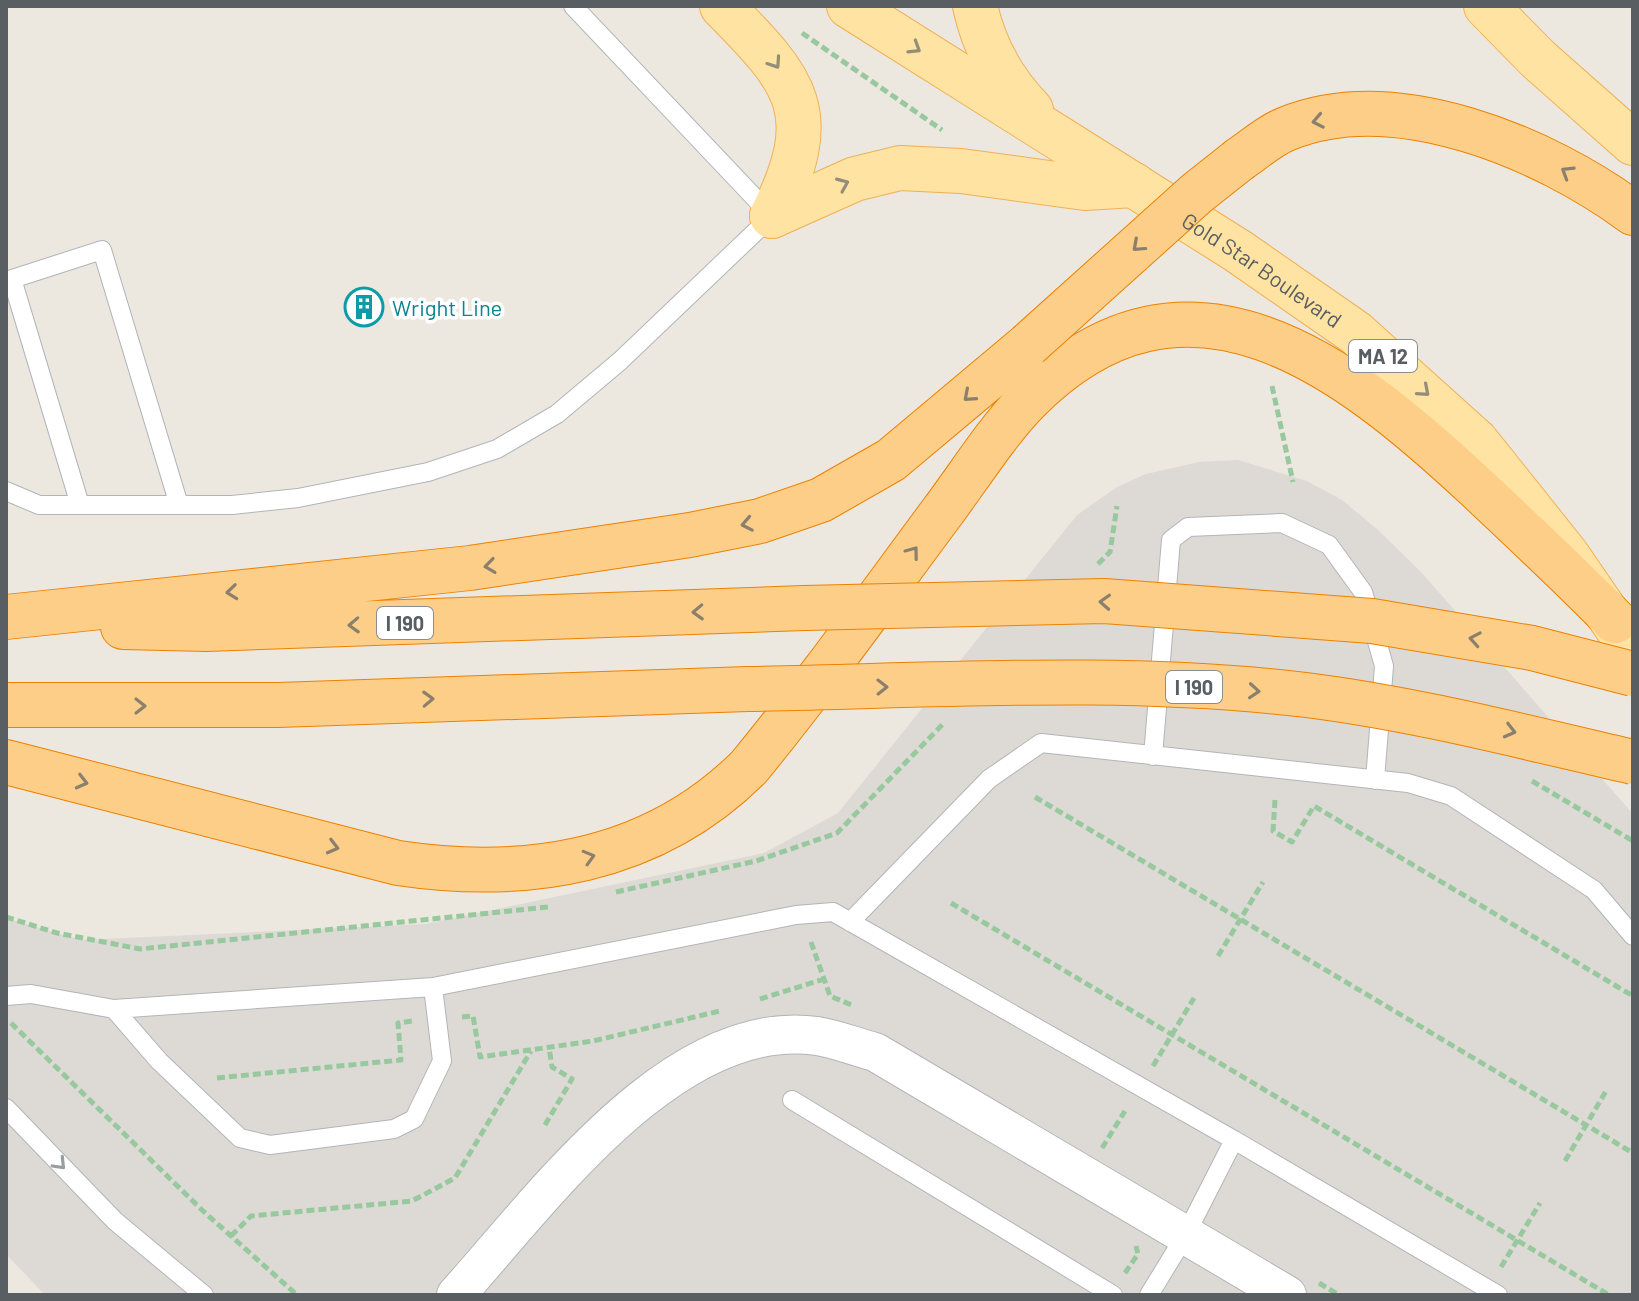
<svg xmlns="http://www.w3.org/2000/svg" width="1639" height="1301" font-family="Barlow,sans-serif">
<rect width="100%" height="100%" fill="#ece8e0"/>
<path fill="#dddad5" d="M 1238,460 L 1307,481 L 1342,500 L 1378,530 L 1422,573 L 1633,814 L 1633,1295 L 45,1295 L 6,1254 L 6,918 L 81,940 L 426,924 L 764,853 L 838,813 L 1077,515 L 1117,487 L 1146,474 L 1199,462 Z"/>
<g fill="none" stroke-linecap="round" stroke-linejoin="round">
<defs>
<path id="lane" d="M 12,279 L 80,505
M 6,281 L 102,250 L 179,505
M 6,491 L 39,505 L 232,505 L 298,498 L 428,472 L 497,449 L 557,414 L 620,361 L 772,216 L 573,6
M 1153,756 L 1171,540 L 1188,527 L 1282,523 L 1329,545 L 1363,592 L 1384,666 L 1375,780
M 850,922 L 989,779 L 1041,743 L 1408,783 L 1451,796 L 1594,890 L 1633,936
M 433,987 L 442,1061 L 414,1119 L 394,1129 L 270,1145 L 240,1138 L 159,1061 L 114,1009 L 433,987 L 796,915 L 833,912 L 1234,1140 L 1185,1236 L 1149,1295
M 6,996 L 31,994 L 114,1009
M 792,1100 L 1113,1295
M 6,1108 L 115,1221 L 204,1295
M 1234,1140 L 1498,1295"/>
<path id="street" d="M 456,1295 C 541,1201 674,1015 817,1036 C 836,1039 856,1047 875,1052 L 1287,1295"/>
<g id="primary">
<path d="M 722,6 C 798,83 823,112 772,216"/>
<path id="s1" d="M 849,6 L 1238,251 L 1356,333 L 1476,441 L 1567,555 L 1633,651"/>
<path d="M 975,6 C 984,47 1002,80 1031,110"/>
<path d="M 1486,6 L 1538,59 L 1633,143"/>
<path d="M 772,216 L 855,179 L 900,168 L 961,171 L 1085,188 L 1134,185"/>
</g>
<path id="highway" d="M 1240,159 C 1255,149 1269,136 1286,129 C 1395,84 1545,148 1633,213
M 6,617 L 470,568 L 690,535 L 760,521 L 821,500 L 891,460 L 1028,345
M 123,627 L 206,629 L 804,608
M 6,705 L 278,705 L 748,689
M 6,762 L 398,863 C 526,882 653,863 749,767 C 817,684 879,597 943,511 C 970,475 996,433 1027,401 C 1186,239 1347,367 1476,487 C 1523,531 1570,575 1615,621"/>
</defs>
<use href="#lane" stroke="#b1b5b8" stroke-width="20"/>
<use href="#street" stroke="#b1b5b8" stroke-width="40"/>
<use href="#primary" stroke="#f1af55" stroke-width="46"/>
<use href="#highway" stroke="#ed8100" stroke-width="46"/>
<path stroke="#97c89e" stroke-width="5" stroke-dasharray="8 4" stroke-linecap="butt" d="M 802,33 L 942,130
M 1272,386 L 1293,482
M 1098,564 L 1110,552 L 1117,506
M 1532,781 L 1633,841
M 1035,797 L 1633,1153
M 1275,800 L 1273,831 L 1292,842 L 1314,806 L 1633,996
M 616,892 L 756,861 L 837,833 L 944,723
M 951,903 L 1609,1295
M 6,917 L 57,933 L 140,949 L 548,907
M 811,942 L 830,996 L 854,1006
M 1218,956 L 1263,882
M 760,999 L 824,979
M 462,1017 L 473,1016 L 480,1057 L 593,1041 L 720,1011
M 11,1023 L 202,1210 L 297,1295
M 1153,1066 L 1194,998
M 217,1078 L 401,1060 L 398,1023 L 412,1021
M 545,1125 L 572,1079 L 552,1067 L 549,1047
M 1102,1148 L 1125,1111
M 1565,1161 L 1606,1091
M 231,1236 L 251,1216 L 412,1201 L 455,1178 L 531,1051
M 1501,1267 L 1540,1203
M 1125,1273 L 1138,1254 L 1136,1246
M 1319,1283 L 1339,1295"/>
<use href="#lane" stroke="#fff" stroke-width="18"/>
<use href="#street" stroke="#fff" stroke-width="38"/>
<use href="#primary" stroke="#ffe3a3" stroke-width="44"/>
<use href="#highway" stroke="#fdce87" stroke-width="44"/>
<defs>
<path id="highway-bridge" d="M 1028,345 L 1197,193 L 1240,159
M 804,608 L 1104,601 L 1372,621 L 1532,648 L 1633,674
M 748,689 C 933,686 1122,673 1306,695 C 1417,709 1524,737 1633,762"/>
</defs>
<use href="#highway-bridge" stroke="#ed8100" stroke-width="46" stroke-linecap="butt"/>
<use href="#highway-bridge" stroke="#fdce87" stroke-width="44"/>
</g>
<defs><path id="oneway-chevron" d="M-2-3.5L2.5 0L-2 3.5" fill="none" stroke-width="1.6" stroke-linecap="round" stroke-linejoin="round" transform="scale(2)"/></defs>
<g stroke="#938d79">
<use href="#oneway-chevron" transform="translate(915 48) rotate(32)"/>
<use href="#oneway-chevron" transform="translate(775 63) rotate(56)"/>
<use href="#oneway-chevron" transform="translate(843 184) rotate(-23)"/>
<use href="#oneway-chevron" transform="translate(1424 391) rotate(41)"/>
</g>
<g stroke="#8a806d">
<use href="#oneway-chevron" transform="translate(1318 121) rotate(169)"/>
<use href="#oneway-chevron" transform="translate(1567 172) rotate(-148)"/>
<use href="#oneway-chevron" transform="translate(1138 246) rotate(138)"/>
<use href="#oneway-chevron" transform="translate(969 396) rotate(139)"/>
<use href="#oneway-chevron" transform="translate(747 524) rotate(169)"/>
<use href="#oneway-chevron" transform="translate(913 552) rotate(-53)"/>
<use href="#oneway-chevron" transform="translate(490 566) rotate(172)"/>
<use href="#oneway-chevron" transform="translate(232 592) rotate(174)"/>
<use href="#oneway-chevron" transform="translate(1105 602) rotate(-177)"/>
<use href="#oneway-chevron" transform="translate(698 612) rotate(178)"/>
<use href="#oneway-chevron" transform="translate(354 625) rotate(178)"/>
<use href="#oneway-chevron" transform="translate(1475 639) rotate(-170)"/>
<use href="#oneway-chevron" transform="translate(882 687) rotate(-1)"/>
<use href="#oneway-chevron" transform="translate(1254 691) rotate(4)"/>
<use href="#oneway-chevron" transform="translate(428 699) rotate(-2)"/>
<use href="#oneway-chevron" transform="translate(140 706)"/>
<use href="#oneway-chevron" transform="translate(1510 731) rotate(14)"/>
<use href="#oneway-chevron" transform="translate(82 782) rotate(14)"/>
<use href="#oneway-chevron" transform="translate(333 847) rotate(14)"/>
<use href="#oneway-chevron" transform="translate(589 857) rotate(-16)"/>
</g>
<use stroke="#9b9ea1" href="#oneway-chevron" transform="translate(60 1164) rotate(46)"/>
<defs>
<symbol id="building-ring" viewBox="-11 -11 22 22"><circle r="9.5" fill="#fff" stroke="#0f9aa8" stroke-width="1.5"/><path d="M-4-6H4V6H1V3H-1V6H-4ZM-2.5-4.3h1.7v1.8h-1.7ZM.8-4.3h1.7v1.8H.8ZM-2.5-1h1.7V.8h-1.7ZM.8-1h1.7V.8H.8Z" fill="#0f9aa8"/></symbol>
</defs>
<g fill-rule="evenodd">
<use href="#building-ring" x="342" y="285" width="44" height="44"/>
</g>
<g text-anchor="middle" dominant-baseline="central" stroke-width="7" stroke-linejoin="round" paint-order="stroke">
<g fill="#fff" stroke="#8b8e91" stroke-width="2">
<rect x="1349" y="340" width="68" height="32" rx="6"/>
<rect x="377" y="607" width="56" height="32" rx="6"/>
<rect x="1166" y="671" width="56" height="32" rx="6"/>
</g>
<g font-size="20" font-weight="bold" fill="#595e62">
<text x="1383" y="356">MA 12</text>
<text x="405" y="623">I 190</text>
<text x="1194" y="687">I 190</text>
</g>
<g font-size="22" fill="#595e62" stroke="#fff">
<text stroke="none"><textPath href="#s1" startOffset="490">Gold Star Boulevard</textPath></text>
</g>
<g font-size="22" fill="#0d838f" stroke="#fff" text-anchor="start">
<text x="392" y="307">Wright Line</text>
</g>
</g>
<rect width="1639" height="1301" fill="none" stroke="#595e62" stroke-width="16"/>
</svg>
